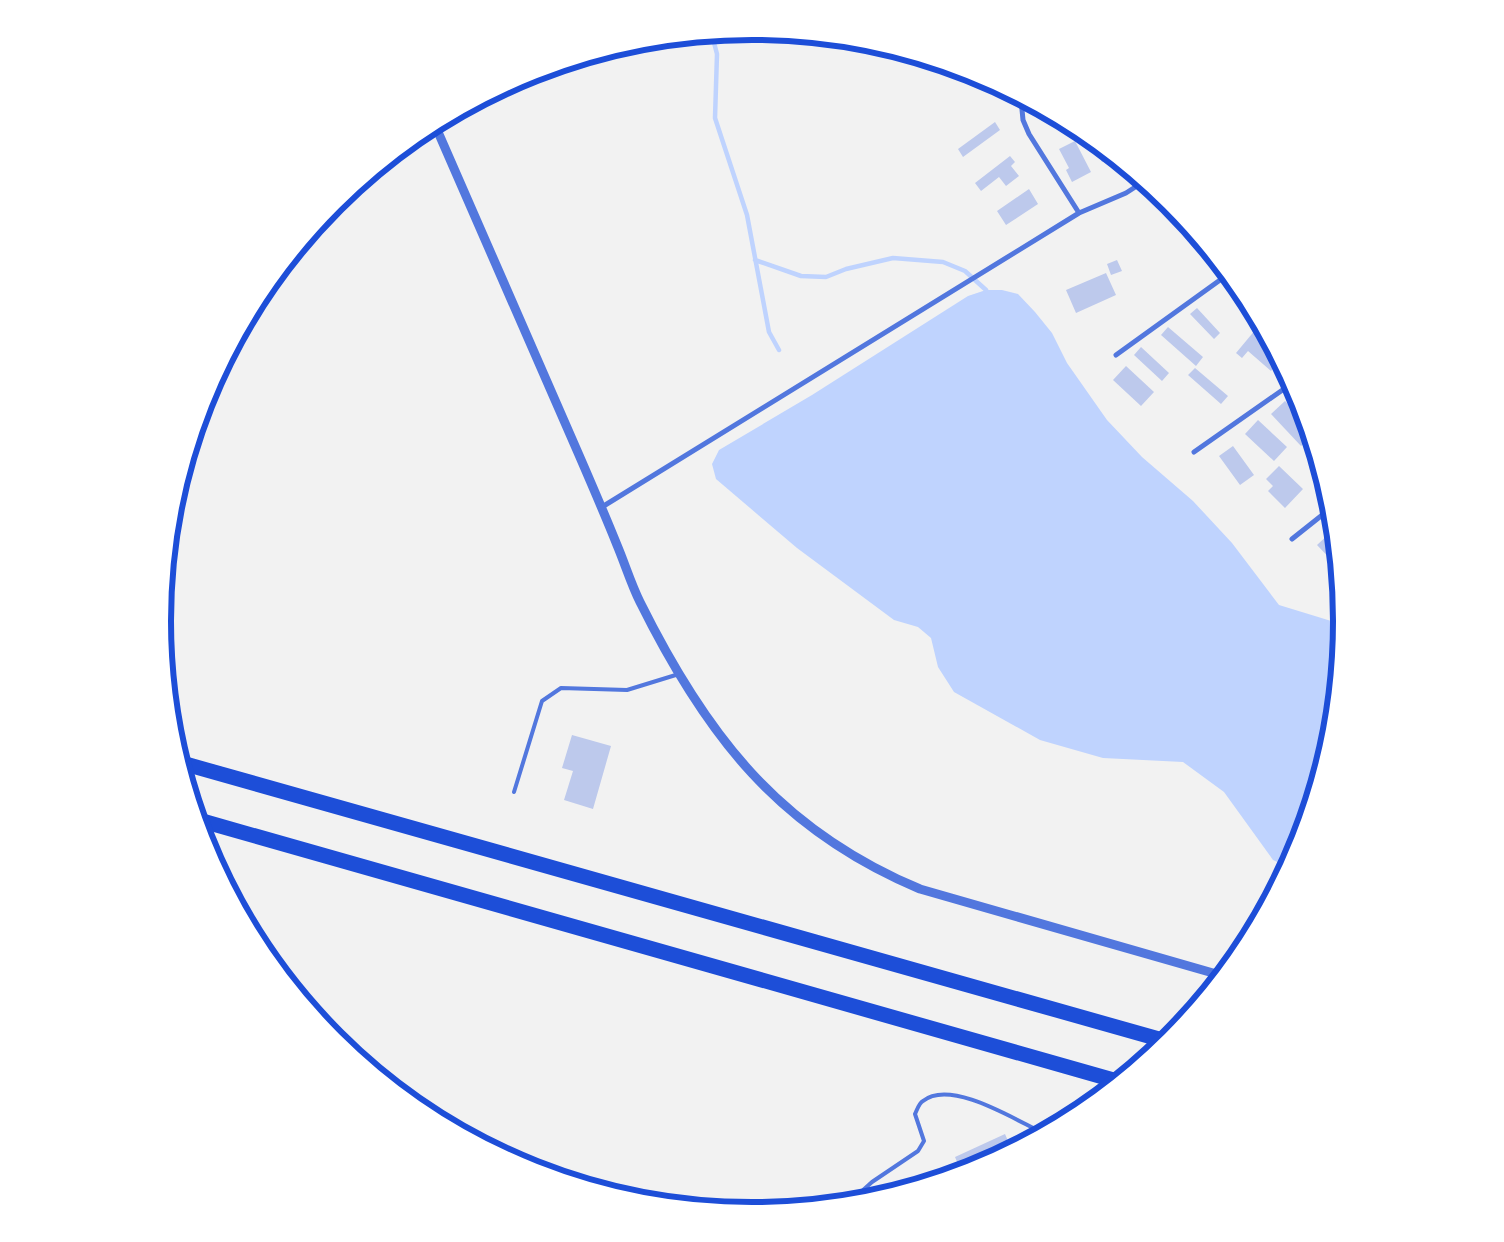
<svg xmlns="http://www.w3.org/2000/svg" width="1504" height="1242" font-family="Signika,sans-serif">
<rect width="100%" height="100%" fill="#f2f2f2"/>
<path fill="#bfd3fe" d="M 986,290 L 1002,290 L 1018,294 L 1035,312 L 1052,333 L 1067,363 L 1107,420 L 1142,457 L 1193,501 L 1232,543 L 1279,605 L 1341,624 L 1330,736 L 1297,847 L 1286,866 L 1273,860 L 1224,792 L 1183,762 L 1103,758 L 1040,740 L 954,692 L 938,667 L 931,638 L 918,627 L 894,620 L 797,548 L 716,479 L 712,464 L 719,450 L 812,395 L 968,296 Z"/>
<g fill="none" stroke-linecap="round" stroke-linejoin="round">
<path stroke="#bfd3fe" stroke-width="4.5" d="M 712,35 L 717,54 L 715,118 L 747,215 L 769,332 L 779,350
M 755,260 L 801,276 L 826,277 L 846,269 L 893,258 L 943,262 L 965,271 L 986,290"/>
</g>
<path fill="#bdc9ec" d="M 885,48 L 903,54 L 892,60 Z
M 995,122 L 1000,130 L 963,157 L 958,149 Z
M 1075,141 L 1091,172 L 1072,182 L 1066,170 L 1069,168 L 1059,149 Z
M 1100,147 L 1112,157 L 1102,162 L 1096,149 Z
M 1010,156 L 1015,162 L 1011,166 L 1019,176 L 1006,186 L 999,177 L 981,191 L 975,183 Z
M 1029,189 L 1038,204 L 1006,225 L 997,211 Z
M 1117,260 L 1122,271 L 1111,275 L 1107,264 Z
M 1106,273 L 1116,295 L 1076,313 L 1066,290 Z
M 1197,308 L 1220,333 L 1214,339 L 1190,314 Z
M 1168,327 L 1203,357 L 1196,366 L 1161,335 Z
M 1256,329 L 1266,338 L 1279,361 L 1271,371 L 1248,351 L 1242,358 L 1236,353 Z
M 1141,347 L 1169,373 L 1162,381 L 1134,355 Z
M 1126,366 L 1154,392 L 1141,406 L 1113,380 Z
M 1195,368 L 1228,396 L 1221,404 L 1188,375 Z
M 1285,401 L 1305,421 L 1310,438 L 1301,446 L 1271,414 Z
M 1258,420 L 1287,447 L 1274,461 L 1245,434 Z
M 1233,446 L 1254,475 L 1240,485 L 1219,456 Z
M 1279,466 L 1303,489 L 1285,508 L 1268,491 L 1273,486 L 1266,479 Z
M 1331,532 L 1333,534 L 1336,565 L 1317,545 Z
M 572,735 L 611,746 L 593,809 L 564,800 L 573,771 L 562,768 Z
M 1005,1134 L 1011,1148 L 977,1166 L 961,1171 L 955,1157 Z"/>
<g fill="none" stroke-linecap="round" stroke-linejoin="round">
<path stroke="#5277de" stroke-width="4" d="M 971,74 C 983,92 996,93 1016,97
M 514,792 L 542,701 L 561,688 L 627,690 L 679,674
M 851,1201 L 872,1182 L 918,1151 L 924,1141 L 915,1114 C 917,1110 919,1103 923,1101 C 950,1079 1014,1119 1041,1132"/>
<path stroke="#5277de" stroke-width="5" d="M 1021,99 L 1023,120 L 1029,134 L 1079,213
M 1116,355 L 1227,275
M 1194,452 L 1291,384
M 602,507 L 1079,213 L 1126,193 L 1143,182
M 1292,539 L 1331,508"/>
<path stroke="#5277de" stroke-width="9" d="M 435,125 C 483,235 531,345 579,455 C 592,485 605,515 617,545 C 625,564 631,584 640,602 C 706,735 779,830 920,889 L 1220,975"/>
<path stroke="#1d4ed8" stroke-width="15" d="M 182,763 L 1166,1041
M 199,820 L 1117,1081"/>
</g>
<path d="M0 0H1504V1242H0ZM171 621a581 581 0 1 1 1162 0a581 581 0 1 1-1162 0Z" fill="#fff" fill-rule="evenodd"/>
<path fill="none" stroke="#1d4ed8" stroke-width="6" d="M171 621a581 581 0 1 1 1162 0a581 581 0 1 1-1162 0Z"/>
</svg>
